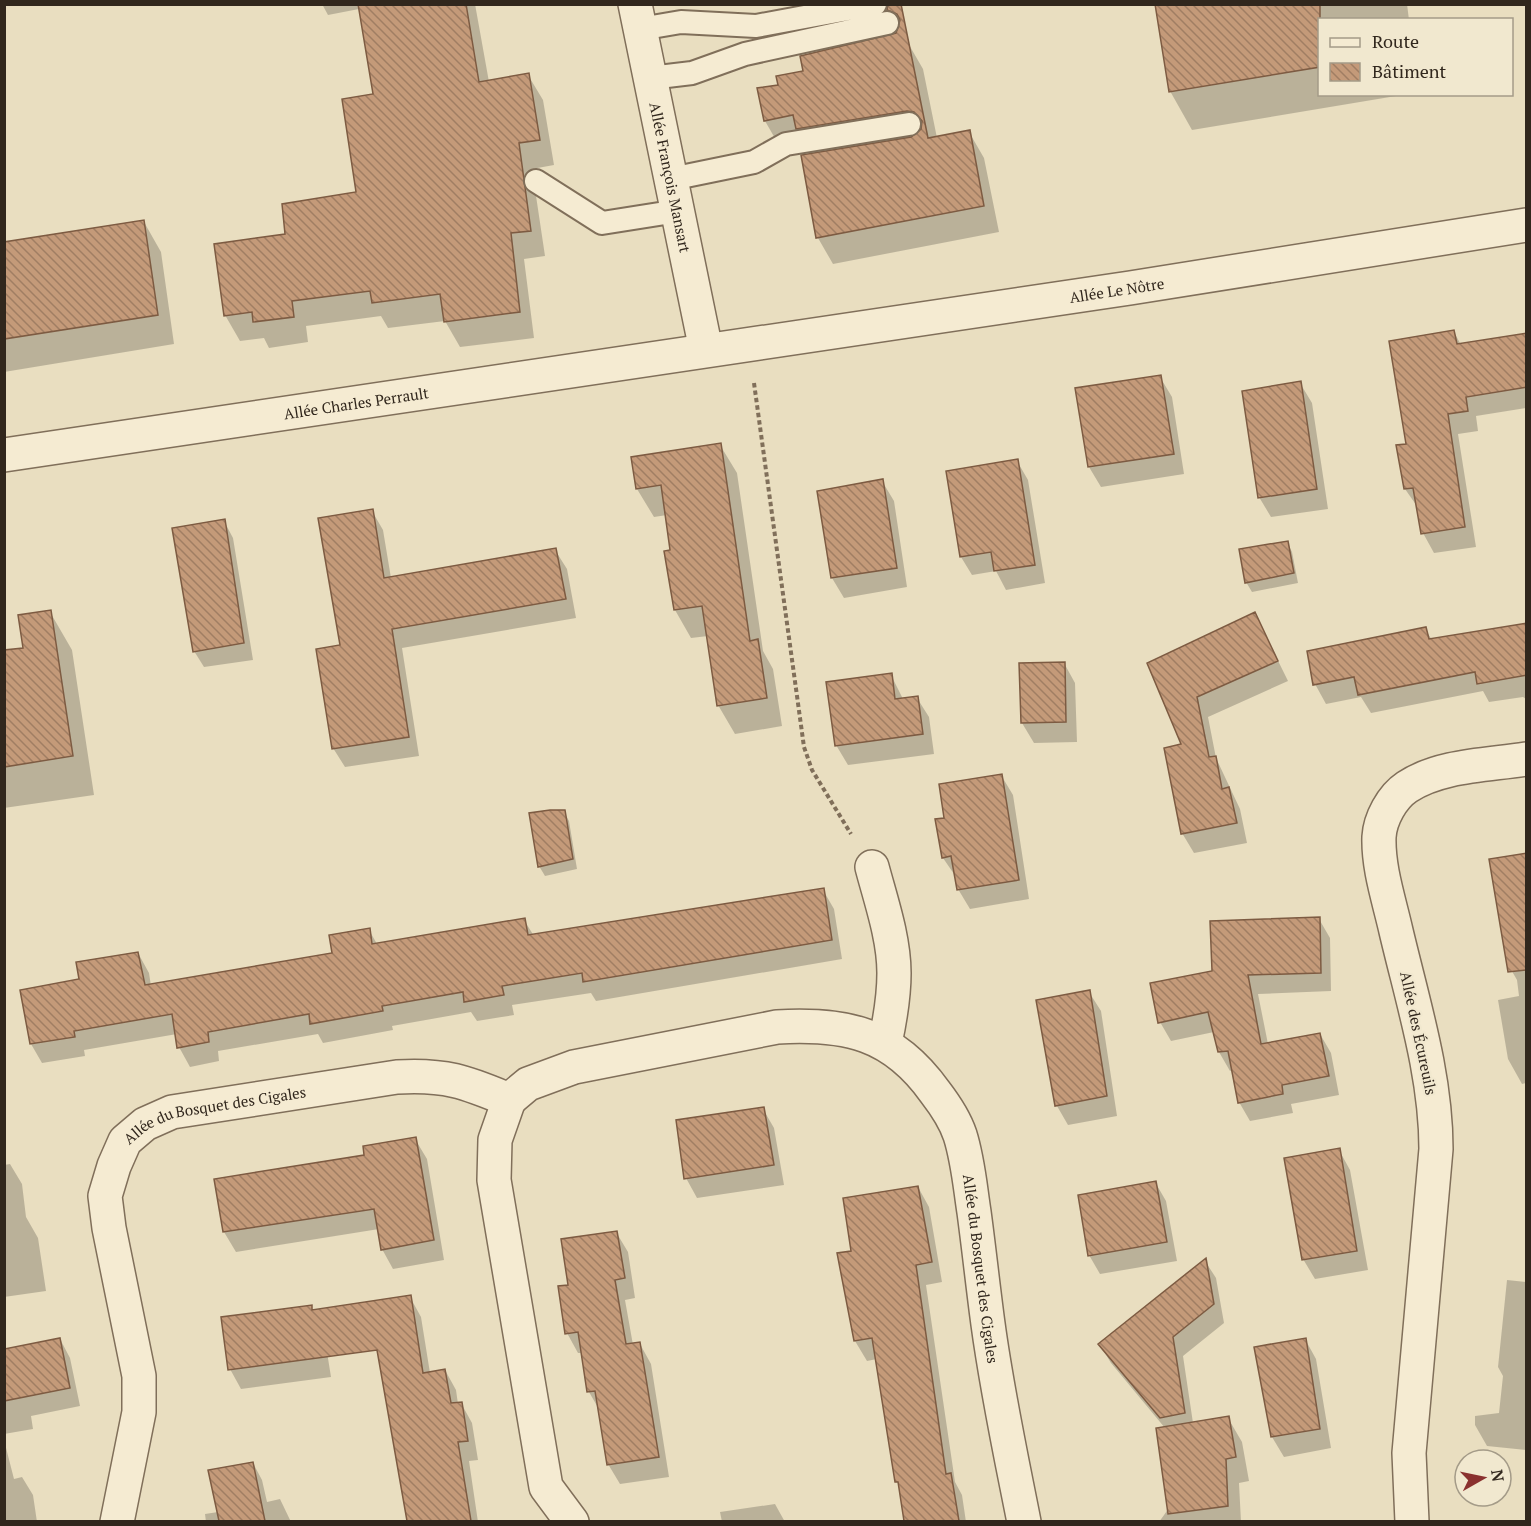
<svg xmlns="http://www.w3.org/2000/svg" width="1531" height="1526" font-family="'PT Serif',serif">
<defs>
<pattern id="building-back-hatch" width="6" height="6" patternUnits="userSpaceOnUse" patternTransform="scale(1.5)"><rect width="6" height="6" fill="#c49a79"/><path d="M-1 5l2 2M0 0l6 6M5-1l2 2" fill="none" stroke="#a07e63"/></pattern>
</defs>
<rect width="100%" height="100%" fill="#e9dec0"/>
<path fill="#0003" d="M 322,4 L 475,4 L 489,82 L 528,75 L 543,100 L 554,165 L 532,169 L 545,256 L 524,259 L 534,338 L 460,347 L 445,321 L 388,328 L 381,316 L 306,326 L 308,342 L 269,348 L 264,338 L 240,341 L 225,315 L 287,235 L 358,194 L 374,96 L 359,9 L 328,15 Z
M 793,4 L 894,4 L 897,18 L 888,15 L 807,30 Z
M 1157,4 L 1407,4 L 1409,20 L 1320,20 L 1320,94 L 1408,94 L 1192,130 L 1170,91 Z
M 908,43 L 923,69 L 937,138 L 969,132 L 984,158 L 999,232 L 833,264 L 818,238 L 802,157 L 812,155 L 805,142 L 780,147 L 765,121 L 780,86 L 805,72 Z
M 144,222 L 161,252 L 174,344 L 4,372 L 4,244 Z
M 1454,332 L 1461,345 L 1526,335 L 1526,408 L 1476,416 L 1478,431 L 1458,434 L 1476,547 L 1434,553 L 1423,533 L 1419,509 L 1405,489 L 1407,445 Z
M 1160,377 L 1172,397 L 1184,474 L 1101,487 L 1089,467 Z
M 1300,383 L 1312,403 L 1328,509 L 1271,517 L 1259,497 Z
M 720,445 L 737,473 L 763,651 L 773,669 L 782,726 L 735,734 L 718,705 L 708,636 L 691,638 L 675,610 L 672,551 L 667,515 L 654,517 L 637,489 Z
M 1017,461 L 1028,480 L 1045,583 L 1006,590 L 996,571 L 972,575 L 961,557 Z
M 882,481 L 894,501 L 907,587 L 844,598 L 832,578 L 818,492 Z
M 372,511 L 383,530 L 391,578 L 555,550 L 567,569 L 576,618 L 402,648 L 419,756 L 345,767 L 333,748 Z
M 224,521 L 233,538 L 253,660 L 204,667 L 194,651 Z
M 1287,542 L 1292,552 L 1298,583 L 1252,592 L 1246,582 Z
M 50,612 L 72,650 L 94,795 L 4,808 L 4,652 L 25,649 Z
M 1255,614 L 1288,681 L 1208,717 L 1216,758 L 1240,809 L 1247,843 L 1194,853 L 1182,833 L 1183,745 L 1149,664 Z
M 1526,625 L 1526,699 L 1523,697 L 1489,702 L 1483,691 L 1371,713 L 1361,697 L 1326,704 L 1315,684 L 1425,629 L 1432,640 Z
M 1064,663 L 1075,683 L 1077,742 L 1034,743 L 1022,723 Z
M 891,675 L 903,699 L 917,698 L 929,717 L 934,754 L 848,765 L 836,745 Z
M 1001,775 L 1013,795 L 1029,899 L 970,909 L 958,889 L 956,877 L 943,858 L 946,819 Z
M 564,812 L 569,821 L 577,869 L 545,876 L 539,866 Z
M 1526,854 L 1526,1083 L 1522,1084 L 1508,1059 L 1498,1000 L 1519,996 L 1517,980 L 1509,966 Z
M 823,890 L 834,909 L 842,959 L 596,1001 L 591,993 L 512,1005 L 514,1015 L 477,1021 L 471,1012 L 392,1026 L 393,1030 L 323,1043 L 318,1034 L 218,1051 L 219,1061 L 190,1067 L 179,1047 L 177,1034 L 84,1050 L 85,1056 L 42,1063 L 31,1044 L 22,991 L 81,981 L 138,953 L 149,973 L 151,986 L 334,954 L 369,930 L 377,944 L 524,920 L 534,936 Z
M 1319,919 L 1330,938 L 1331,991 L 1258,994 L 1268,1044 L 1320,1034 L 1331,1053 L 1339,1095 L 1291,1104 L 1293,1113 L 1250,1121 L 1239,1102 L 1233,1070 L 1230,1071 L 1219,1052 L 1214,1032 L 1171,1041 L 1160,1022 L 1214,972 Z
M 1089,992 L 1101,1011 L 1117,1116 L 1068,1125 L 1057,1106 L 1038,1001 Z
M 763,1109 L 774,1128 L 784,1185 L 697,1198 L 686,1178 Z
M 415,1139 L 427,1159 L 444,1260 L 393,1269 L 382,1249 L 379,1229 L 236,1252 L 224,1232 L 216,1180 L 366,1156 Z
M 1339,1150 L 1350,1170 L 1368,1270 L 1315,1279 L 1303,1259 Z
M 10,1164 L 22,1184 L 26,1217 L 38,1238 L 46,1291 L 4,1297 L 4,1165 Z
M 1155,1182 L 1166,1201 L 1177,1261 L 1100,1274 L 1089,1255 Z
M 918,1187 L 929,1207 L 942,1282 L 926,1285 L 955,1482 L 962,1495 L 966,1522 L 905,1522 L 877,1359 L 867,1361 L 855,1341 L 839,1254 L 853,1253 Z
M 616,1232 L 628,1252 L 635,1298 L 625,1300 L 633,1345 L 640,1344 L 651,1364 L 669,1477 L 620,1484 L 608,1464 L 600,1411 L 589,1392 L 583,1353 L 578,1353 L 567,1333 L 570,1286 Z
M 1205,1261 L 1216,1278 L 1224,1323 L 1183,1356 L 1193,1423 L 1228,1418 L 1242,1442 L 1249,1481 L 1239,1483 L 1241,1522 L 1159,1522 L 1169,1508 L 1165,1428 L 1111,1363 L 1100,1345 Z
M 1507,1280 L 1526,1282 L 1526,1450 L 1487,1446 L 1475,1425 L 1475,1416 L 1499,1413 L 1503,1376 L 1498,1367 Z
M 410,1297 L 421,1317 L 430,1373 L 445,1370 L 456,1390 L 458,1404 L 461,1403 L 472,1423 L 478,1460 L 469,1461 L 478,1522 L 415,1522 L 412,1504 Z
M 311,1307 L 323,1327 L 331,1377 L 241,1389 L 230,1369 Z
M 60,1339 L 70,1358 L 80,1406 L 31,1416 L 33,1429 L 4,1434 L 4,1350 Z
M 1305,1339 L 1316,1359 L 1331,1448 L 1284,1457 L 1272,1437 Z
M 4,1440 L 14,1479 L 22,1477 L 33,1495 L 37,1522 L 4,1522 Z
M 253,1463 L 262,1480 L 267,1502 L 280,1499 L 291,1522 L 206,1522 L 205,1514 L 218,1512 Z
M 775,1504 L 785,1522 L 722,1522 L 720,1512 Z"/>
<path fill="url(#building-back-hatch)" stroke="#7d5b42" stroke-width="1.5" d="M 358,4 L 466,4 L 479,82 L 529,73 L 540,140 L 519,143 L 531,231 L 511,233 L 520,312 L 444,322 L 440,294 L 372,303 L 370,291 L 292,301 L 294,317 L 253,322 L 252,312 L 224,316 L 214,244 L 285,234 L 282,204 L 356,192 L 342,99 L 373,94 Z
M 888,4 L 901,4 L 928,138 L 970,130 L 984,206 L 816,238 L 801,155 L 911,137 L 921,129 L 922,121 L 914,112 L 907,111 L 796,129 L 793,115 L 764,121 L 757,88 L 778,85 L 776,76 L 803,71 L 800,56 L 896,33 L 900,20 L 897,14 L 887,10 Z
M 1155,4 L 1320,4 L 1320,67 L 1169,92 Z
M 144,220 L 158,315 L 4,339 L 4,242 Z
M 1454,330 L 1457,344 L 1527,333 L 1527,387 L 1466,397 L 1468,411 L 1448,414 L 1465,527 L 1421,534 L 1413,488 L 1404,489 L 1396,445 L 1406,444 L 1389,341 Z
M 1161,375 L 1174,454 L 1088,467 L 1075,388 Z
M 1301,381 L 1317,489 L 1258,498 L 1242,391 Z
M 721,443 L 750,641 L 758,639 L 767,698 L 717,706 L 702,606 L 674,610 L 664,551 L 670,550 L 661,485 L 636,489 L 631,457 Z
M 1018,459 L 1035,565 L 994,571 L 991,552 L 960,557 L 946,471 Z
M 883,479 L 897,568 L 831,578 L 817,491 Z
M 373,509 L 384,578 L 556,548 L 566,599 L 392,629 L 409,737 L 332,749 L 316,649 L 340,645 L 318,518 Z
M 225,519 L 244,643 L 193,652 L 172,528 Z
M 1288,541 L 1294,573 L 1245,583 L 1239,549 Z
M 51,610 L 73,756 L 4,767 L 4,650 L 23,648 L 18,615 Z
M 1255,612 L 1278,661 L 1197,697 L 1209,757 L 1216,756 L 1222,789 L 1229,787 L 1237,823 L 1181,834 L 1164,748 L 1181,744 L 1147,663 Z
M 1527,623 L 1527,675 L 1477,684 L 1475,672 L 1358,695 L 1354,677 L 1313,685 L 1307,651 L 1426,627 L 1429,639 Z
M 1065,662 L 1066,722 L 1021,723 L 1019,663 Z
M 892,673 L 895,699 L 918,696 L 923,734 L 835,746 L 826,682 Z
M 1002,774 L 1019,880 L 957,890 L 951,856 L 942,858 L 935,819 L 944,818 L 939,784 Z
M 550,810 L 565,810 L 573,859 L 538,867 L 529,813 Z
M 1527,853 L 1527,970 L 1508,972 L 1489,859 Z
M 824,888 L 832,940 L 583,982 L 582,973 L 502,986 L 504,995 L 464,1002 L 463,992 L 382,1006 L 383,1011 L 310,1024 L 309,1014 L 208,1032 L 209,1042 L 177,1048 L 172,1014 L 74,1031 L 75,1037 L 30,1044 L 20,990 L 79,979 L 76,962 L 138,952 L 145,985 L 332,953 L 329,935 L 370,928 L 372,944 L 525,918 L 528,935 Z
M 1320,917 L 1321,973 L 1248,975 L 1261,1044 L 1320,1033 L 1329,1076 L 1282,1085 L 1283,1094 L 1238,1103 L 1228,1051 L 1218,1052 L 1208,1012 L 1158,1023 L 1150,983 L 1212,971 L 1210,921 Z
M 1090,990 L 1107,1096 L 1055,1106 L 1036,1000 Z
M 764,1107 L 774,1165 L 684,1179 L 676,1120 Z
M 416,1137 L 434,1240 L 381,1250 L 374,1209 L 223,1232 L 214,1179 L 364,1155 L 363,1146 Z
M 1340,1148 L 1357,1251 L 1302,1260 L 1284,1158 Z
M 1156,1181 L 1167,1242 L 1088,1256 L 1078,1195 Z
M 918,1186 L 932,1262 L 916,1265 L 946,1474 L 951,1473 L 959,1521 L 904,1521 L 898,1482 L 895,1482 L 872,1338 L 854,1341 L 837,1253 L 851,1251 L 843,1198 Z
M 617,1231 L 625,1278 L 615,1280 L 626,1344 L 640,1342 L 659,1457 L 607,1465 L 595,1391 L 587,1392 L 578,1332 L 565,1334 L 558,1286 L 568,1285 L 561,1239 Z
M 1206,1258 L 1214,1304 L 1173,1337 L 1185,1413 L 1160,1418 L 1098,1344 Z
M 411,1295 L 423,1373 L 445,1369 L 451,1403 L 462,1402 L 468,1441 L 458,1442 L 471,1521 L 407,1521 L 377,1350 L 228,1370 L 221,1317 L 312,1305 L 312,1310 Z
M 60,1338 L 70,1388 L 4,1401 L 4,1349 Z
M 1306,1338 L 1320,1429 L 1271,1437 L 1254,1347 Z
M 1229,1416 L 1236,1457 L 1226,1459 L 1228,1506 L 1168,1514 L 1156,1428 Z
M 253,1462 L 265,1521 L 219,1521 L 208,1470 Z"/>
<g fill="none" stroke-linecap="round" stroke-linejoin="round">
<defs>
<path id="service" d="M 640,29 L 681,22 L 756,26 L 875,4
M 650,78 L 692,73 L 745,54 L 887,23
M 671,179 L 754,162 L 786,144 L 909,124
M 536,181 L 602,223 L 678,211"/>
<g id="minor">
<path id="s1" d="M 635,4 L 706,350"/>
<path id="s2" d="M 4,455 L 1130,288 L 1526,225"/>
<path d="M 872,867 C 881,901 894,938 894,973 C 894,997 890,1020 885,1043"/>
<path d="M 509,1100 L 495,1140 L 494,1180 L 546,1487 L 572,1522"/>
<path id="s3" d="M 117,1522 L 139,1412 L 139,1376 L 109,1228 L 105,1196 L 114,1166 L 125,1141 L 145,1124 L 172,1112 L 397,1077 C 445,1074 466,1082 509,1100 L 528,1084 L 574,1067 L 777,1027 C 846,1023 893,1033 935,1092 C 945,1105 955,1120 960,1135 C 968,1160 970,1186 974,1212 C 979,1249 983,1287 988,1324 C 997,1391 1011,1456 1024,1522"/>
<path d="M 1412,1522 L 1409,1453 L 1436,1149 C 1436,1075 1413,1003 1396,931 C 1389,900 1378,868 1379,837 C 1380,819 1392,797 1407,787 C 1440,765 1489,765 1526,759"/>
</g>
</defs>
<use href="#service" stroke="#806f5a" stroke-width="26"/>
<use href="#minor" stroke="#806f5a" stroke-width="36"/>
<path stroke="#806f5a" stroke-width="4" stroke-dasharray="4.5 3" stroke-linecap="butt" d="M 754,383 L 804,747 L 812,770 L 851,834"/>
<use href="#service" stroke="#f5ebd2" stroke-width="22"/>
<use href="#minor" stroke="#f5ebd2" stroke-width="33"/>
</g>
<g text-anchor="middle" dominant-baseline="central" stroke-width="4.5" stroke-linejoin="round" paint-order="stroke">
<g font-size="15" fill="#31271d" stroke="#f1e8cf">
<text stroke="none"><textPath href="#s1" startOffset="177">Allée François Mansart</textPath></text>
<text stroke="none"><textPath href="#s2" startOffset="1125">Allée Le Nôtre</textPath></text>
<text stroke="none"><textPath href="#s2" startOffset="356">Allée Charles Perrault</textPath></text>
<text transform="translate(1419 1033) rotate(78)">Allée des Écureuils</text>
<text stroke="none"><textPath href="#s3" startOffset="486">Allée du Bosquet des Cigales</textPath></text>
<text stroke="none"><textPath href="#s3" startOffset="1436">Allée du Bosquet des Cigales</textPath></text>
</g>
</g>
<rect width="1531" height="1526" fill="none" stroke="#31271d" stroke-width="12"/>
<rect x="1318" y="18" width="195" height="78" fill="#f1e8cf" stroke="#a49b88" stroke-width="1.5"/>
<rect x="1330" y="38" width="30" height="9" fill="#f5ebd2" stroke="#a49b88" stroke-width="1.5"/>
<text x="1372" y="48" font-size="18" fill="#31271d">Route</text>
<rect x="1330" y="63" width="30" height="18" fill="url(#building-back-hatch)" stroke="#a49b88" stroke-width="1.5"/>
<text x="1372" y="78" font-size="18" fill="#31271d">Bâtiment</text>
<g transform="translate(1483 1478) rotate(81)"><circle r="28" fill="#f1e8cf" stroke="#a49b88" stroke-width="1.5"/>
<path d="M0-4.5L10 22L0 15L-10 22Z" fill="#8a312f"/>
<text y="-9" font-size="16" font-weight="bold" text-anchor="middle" fill="#31271d">N</text>
</g>
</svg>
